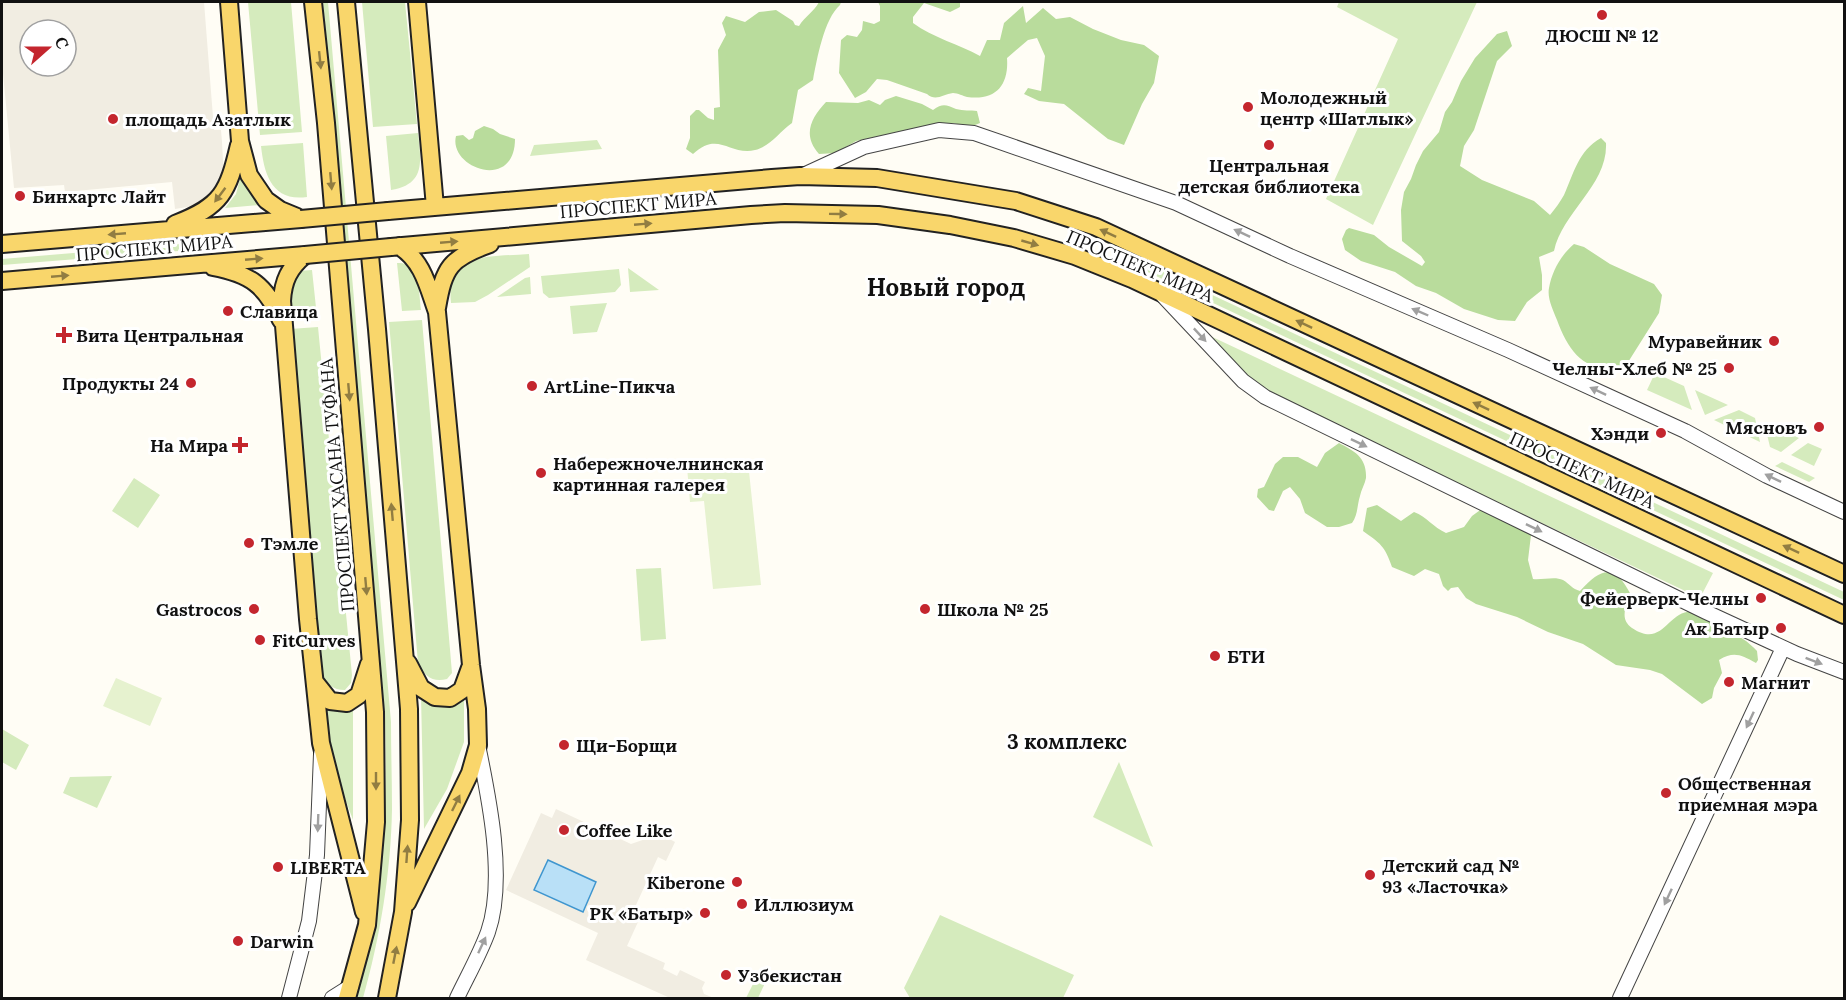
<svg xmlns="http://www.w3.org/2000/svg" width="1846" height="1000" font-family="Lora,serif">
<rect width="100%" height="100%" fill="#fffdf5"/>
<path fill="#d5ebbd" d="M 248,2 L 291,2 L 302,132 L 260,135 Z
M 323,2 L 328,2 L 391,722 C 391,751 392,780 392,809 C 391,872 380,938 363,998 L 357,998 C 382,909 388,814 385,721 Z
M 362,2 L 405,2 L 417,124 L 373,127 Z
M 1339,2 L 1477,2 L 1373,225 L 1326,199 L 1398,39 L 1337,7 Z
M 418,133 C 421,161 426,184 391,190 L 386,136 Z
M 597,140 L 602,149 L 530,156 L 534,145 Z
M 303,143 L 307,197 C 272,202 264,174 261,146 Z
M 241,175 L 248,191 L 260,205 L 225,208 L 236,194 Z
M 228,240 L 233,243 L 229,247 L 2,265 L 2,259 Z
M 529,254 L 530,267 L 488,295 L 475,302 L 451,303 C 445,251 491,257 529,254 Z
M 1125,254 L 1844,592 L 1844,600 L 1122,260 Z
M 397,263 C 420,261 419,294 421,310 L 402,311 Z
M 628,268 L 659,290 L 630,292 Z
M 619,269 L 621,285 L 615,292 L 549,298 L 543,293 L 541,276 Z
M 312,270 L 317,317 L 290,319 L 288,289 L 298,271 Z
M 530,277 L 531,294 L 497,297 L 525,278 Z
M 607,303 L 597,332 L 573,334 L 570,306 Z
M 422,320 L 452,673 L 447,679 C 433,683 424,676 418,663 L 389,322 Z
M 318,327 L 352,675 L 351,683 L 345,690 C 333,690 326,684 320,674 L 290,329 Z
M 1206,334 L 1713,573 L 1700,598 L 1259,389 Z
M 1655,373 L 1684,386 L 1692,410 L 1647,390 Z
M 1695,390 L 1728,405 L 1705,415 Z
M 1739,410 L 1755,418 L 1760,442 L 1714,420 Z
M 1764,422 L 1799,438 L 1781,452 L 1770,447 Z
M 1808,443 L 1822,449 L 1814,466 L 1791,455 Z
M 1782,462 L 1815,478 L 1809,482 L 1775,466 Z
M 134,478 L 160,495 L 138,528 L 112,511 Z
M 661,568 L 666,639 L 641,641 L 636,569 Z
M 464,695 L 464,742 L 447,789 L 424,829 L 421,696 Z
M 320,701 L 353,705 L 353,820 L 325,745 Z
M 2,729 L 29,745 L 16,770 L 2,762 Z
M 1119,762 L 1153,847 L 1093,817 Z
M 112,776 L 97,808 L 63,793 L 70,777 Z
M 940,915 L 1074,975 L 1063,998 L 910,998 L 904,988 Z
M 758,974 L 767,979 L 758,998 L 746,998 Z"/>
<path fill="#b9dc9c" d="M 819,2 L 841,2 L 840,5 C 824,19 817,59 813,80 L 798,90 L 792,123 C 779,132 771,146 755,150 C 730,156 718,130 693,154 L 686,149 L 690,138 L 690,116 L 696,110 L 699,110 L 708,118 L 714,120 L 714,108 L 720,107 L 718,50 L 726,35 L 722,23 L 726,16 L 745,22 L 759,12 L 776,10 L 793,21 L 795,25 L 799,26 C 805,16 814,12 819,2 Z
M 878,2 L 960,2 L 960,7 L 950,12 L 924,3 L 913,17 L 913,23 C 933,38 959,44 980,56 L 987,40 L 1000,40 L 1004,23 L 1023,6 L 1026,23 L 1043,8 L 1056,19 L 1070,17 L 1093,29 L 1121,40 L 1144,45 L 1159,56 L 1154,83 L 1142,104 L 1124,145 L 1108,139 L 1064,104 L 1039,101 L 1024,94 L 1028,88 L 1041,91 L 1045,56 L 1037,38 L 1028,40 L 1007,58 C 1009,85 996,101 967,97 C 963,96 958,93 953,93 C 943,94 936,102 927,94 L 887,80 L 877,79 L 866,92 L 855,98 L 839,73 L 841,40 L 847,35 L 857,37 L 862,30 L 863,21 L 874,24 L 880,21 L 880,6 Z
M 1507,31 L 1512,46 L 1497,61 L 1474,130 L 1464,146 L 1460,166 L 1482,180 L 1534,201 L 1550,215 C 1555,209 1560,202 1564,195 C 1574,173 1578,151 1601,138 L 1606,143 C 1608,185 1562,212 1554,251 L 1539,257 L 1542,275 L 1542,290 L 1527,302 L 1515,321 L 1498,320 L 1464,309 L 1436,293 L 1416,286 L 1395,272 L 1361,261 L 1345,250 L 1342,239 L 1346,230 L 1349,228 L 1374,235 L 1389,247 L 1422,266 L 1425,262 L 1421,256 L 1402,241 L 1401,210 L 1404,192 L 1411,179 L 1416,165 L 1423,151 L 1439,132 L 1445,112 L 1452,102 L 1461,81 L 1475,58 L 1497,34 Z
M 896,96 L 922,104 L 933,110 C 943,103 946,105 956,109 C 963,111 971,110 977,111 L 980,123 L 970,127 L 953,123 L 917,128 L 856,141 L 836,153 L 819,154 C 802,135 811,118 826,102 L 858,103 L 869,100 L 880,105 L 885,100 Z
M 484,126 L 493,129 L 500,134 L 515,139 C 515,192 448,168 456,136 L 463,135 L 469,140 L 473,138 L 475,131 Z
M 1574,244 L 1584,247 L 1610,264 L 1654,284 L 1662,295 L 1659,313 L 1625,367 C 1586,375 1569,353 1557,320 C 1553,310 1547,298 1549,288 C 1552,271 1561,255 1574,244 Z
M 1339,443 C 1354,451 1367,457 1366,478 C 1365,484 1361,490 1360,496 C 1357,505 1358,515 1352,523 L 1339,527 L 1327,527 L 1305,513 L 1300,499 L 1290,487 L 1283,491 L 1274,511 L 1269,510 L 1257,497 L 1258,489 L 1264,487 L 1275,464 L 1283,457 L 1298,457 L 1317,467 L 1325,453 Z
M 1377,505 L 1401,521 L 1414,512 C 1427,517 1433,527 1446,533 L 1464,527 L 1472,516 L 1483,508 L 1525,526 L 1531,535 L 1528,560 L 1533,579 C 1543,580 1555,576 1563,580 C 1570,584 1572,589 1580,591 C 1602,567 1615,564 1631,595 C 1626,606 1619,619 1632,628 C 1665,650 1667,607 1696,612 C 1705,613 1708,621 1713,626 C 1721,634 1735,633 1743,639 C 1748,642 1753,647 1757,651 L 1758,660 L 1756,663 C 1741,655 1734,651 1719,660 L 1722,673 L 1714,688 L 1712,698 L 1702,704 L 1662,674 L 1650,670 L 1616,665 L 1583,644 L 1548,632 L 1517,617 L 1476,604 L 1466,598 L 1458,587 L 1451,588 L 1448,591 L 1443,586 L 1439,574 L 1425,569 L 1414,576 L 1392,567 C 1385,546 1380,543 1363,531 L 1367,508 Z"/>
<path fill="#e6f2cf" d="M 748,462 L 761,585 L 713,589 L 704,501 L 690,502 L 687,467 Z
M 116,678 L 162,698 L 150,726 L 103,706 Z"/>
<path fill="#f1ede2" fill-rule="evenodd" d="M 2,2 L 204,2 L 214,130 L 221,130 L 222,142 L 224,179 L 219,192 L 199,205 L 175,209 L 172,182 L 65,192 L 64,185 L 14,188 L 2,63 ZM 30,30 L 66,30 L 66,66 L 30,66 Z
M 556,809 L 631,844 L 660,834 L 675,842 L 666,861 L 658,857 L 630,918 L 638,922 L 627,946 L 665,963 L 663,969 L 677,976 L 680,970 L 705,982 L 702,988 L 704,994 L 714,998 L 670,998 L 586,960 L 598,933 L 506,890 L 541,813 L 552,818 Z"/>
<path fill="#b9e0f7" stroke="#3f96cf" stroke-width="1.5" d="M 548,860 L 596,882 L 583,912 L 534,890 Z"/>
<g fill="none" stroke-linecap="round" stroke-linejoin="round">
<defs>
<path id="minor" d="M 801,176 L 864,147 L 939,130 L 974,133 L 1176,203 L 1290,256 L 1508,350 L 1685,431 L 1767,476 L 1844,512
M 1163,296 L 1243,381 L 1265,397 L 1706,612 L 1797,654 L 1844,672
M 289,998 L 309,921 L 317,855 L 321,754
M 332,998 L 351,986
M 457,998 C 467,977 480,954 488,932 C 506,880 489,798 478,745
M 1620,998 L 1783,648"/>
<path id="major" d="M 229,2 L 240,141 L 249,175 L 266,200 L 280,210 L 297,217
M 313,2 L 326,123 L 375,712 L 376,822 L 367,925 L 347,998
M 346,2 L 377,329 L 409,709 L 410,820 L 403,912 L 387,998
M 417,2 L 435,207
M 388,211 L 772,178 L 800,176 L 877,178 L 1016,201 L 1096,227 L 1844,574
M 175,224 C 222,206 228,192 239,145
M 2,244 L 301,219
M 399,246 C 423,261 428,287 437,312 L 471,665 L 477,709 L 478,745 L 470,773 L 407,903
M 391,247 L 751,215 L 785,213 L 878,215 L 950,225 L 1014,238 L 1075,256 L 1132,279 L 1844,615
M 305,255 C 289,268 283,281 282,301 L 308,619 L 321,743 L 364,912
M 213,267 C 250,274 266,285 281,320
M 2,281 L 305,255
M 437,308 C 444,267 450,258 490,244
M 408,663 L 421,688 L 435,697 L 450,698 L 462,690 L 470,668
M 315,682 L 330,701 L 347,703 L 359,695 L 369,664"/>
</defs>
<use href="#minor" stroke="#444" stroke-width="16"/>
<use href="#major" stroke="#222" stroke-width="20"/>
<use href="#minor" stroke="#fff" stroke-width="14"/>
<use href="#major" stroke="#f9d66b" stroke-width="16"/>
<defs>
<path id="major-bridge" d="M 301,219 L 388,211
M 305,255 L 391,247"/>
</defs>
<use href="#major-bridge" stroke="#222" stroke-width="20" stroke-linecap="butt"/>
<use href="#major-bridge" stroke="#f9d66b" stroke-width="16"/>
</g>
<defs><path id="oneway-solid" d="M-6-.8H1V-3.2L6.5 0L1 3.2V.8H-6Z" transform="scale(1.5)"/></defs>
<g fill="#917d42">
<use href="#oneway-solid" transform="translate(320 60) rotate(84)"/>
<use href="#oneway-solid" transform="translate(331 181) rotate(85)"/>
<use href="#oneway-solid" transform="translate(220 195) rotate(127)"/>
<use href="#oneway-solid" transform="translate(838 214) rotate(1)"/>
<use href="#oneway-solid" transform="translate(643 224) rotate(-5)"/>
<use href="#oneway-solid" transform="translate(1108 233) rotate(-155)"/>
<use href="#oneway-solid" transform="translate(117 234) rotate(175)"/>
<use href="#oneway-solid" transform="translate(449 242) rotate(-5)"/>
<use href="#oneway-solid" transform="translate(1030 243) rotate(16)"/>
<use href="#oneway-solid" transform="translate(254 259) rotate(-5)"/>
<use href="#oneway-solid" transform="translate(60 276) rotate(-5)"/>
<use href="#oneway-solid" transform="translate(1304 324) rotate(-155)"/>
<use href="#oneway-solid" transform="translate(349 392) rotate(85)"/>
<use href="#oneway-solid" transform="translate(1481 406) rotate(-155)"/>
<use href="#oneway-solid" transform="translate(392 512) rotate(-95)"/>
<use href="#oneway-solid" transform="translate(1791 549) rotate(-155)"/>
<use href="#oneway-solid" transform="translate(366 586) rotate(85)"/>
<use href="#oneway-solid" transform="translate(376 781) rotate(90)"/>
<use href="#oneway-solid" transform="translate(456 803) rotate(-64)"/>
<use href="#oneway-solid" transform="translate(407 854) rotate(-86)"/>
<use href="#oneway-solid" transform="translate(395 955) rotate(-79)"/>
</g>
<g fill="#a0a0a0">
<use href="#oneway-solid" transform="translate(1242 233) rotate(-155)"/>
<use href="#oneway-solid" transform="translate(1420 312) rotate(-157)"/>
<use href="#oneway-solid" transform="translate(1200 335) rotate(47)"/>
<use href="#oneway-solid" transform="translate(1598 391) rotate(-155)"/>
<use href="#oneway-solid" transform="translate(1359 443) rotate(26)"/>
<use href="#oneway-solid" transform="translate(1773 478) rotate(-154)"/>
<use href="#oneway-solid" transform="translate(1534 528) rotate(26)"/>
<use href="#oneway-solid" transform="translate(1814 661) rotate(21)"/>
<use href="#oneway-solid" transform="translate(1750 720) rotate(115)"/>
<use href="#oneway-solid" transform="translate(318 823) rotate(92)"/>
<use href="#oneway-solid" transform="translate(1668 897) rotate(115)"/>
<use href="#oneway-solid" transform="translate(482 945) rotate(-65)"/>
</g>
<g fill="#c4262e" stroke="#fff" stroke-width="2">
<circle cx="1602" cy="15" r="6"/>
<circle cx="1248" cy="107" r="6"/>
<circle cx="113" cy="119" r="6"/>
<circle cx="1269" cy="145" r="6"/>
<circle cx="20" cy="196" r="6"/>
<circle cx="228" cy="311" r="6"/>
<path d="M61 326h6v6h6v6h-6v6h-6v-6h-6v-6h6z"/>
<circle cx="1774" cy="341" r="6"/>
<circle cx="1729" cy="368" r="6"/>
<circle cx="191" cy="383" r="6"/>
<circle cx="532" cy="386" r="6"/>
<circle cx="1819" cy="427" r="6"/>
<circle cx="1661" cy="433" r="6"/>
<path d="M237 436h6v6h6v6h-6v6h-6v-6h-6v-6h6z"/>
<circle cx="541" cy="473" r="6"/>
<circle cx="249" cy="543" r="6"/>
<circle cx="1761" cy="598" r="6"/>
<circle cx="254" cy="609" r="6"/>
<circle cx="925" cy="609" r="6"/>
<circle cx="1781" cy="628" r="6"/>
<circle cx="260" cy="640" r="6"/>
<circle cx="1215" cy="656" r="6"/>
<circle cx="1729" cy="682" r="6"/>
<circle cx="564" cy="745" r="6"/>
<circle cx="1666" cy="793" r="6"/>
<circle cx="564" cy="830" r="6"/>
<circle cx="278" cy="867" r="6"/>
<circle cx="1370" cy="875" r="6"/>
<circle cx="737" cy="882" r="6"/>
<circle cx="742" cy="904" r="6"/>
<circle cx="705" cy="913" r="6"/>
<circle cx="238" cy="941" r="6"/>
<circle cx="726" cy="975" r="6"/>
</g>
<g text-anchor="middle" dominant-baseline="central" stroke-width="6" stroke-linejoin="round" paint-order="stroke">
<g font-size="18" font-weight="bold" fill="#111" stroke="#fff" text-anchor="start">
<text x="1602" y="35" text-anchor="middle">ДЮСШ № 12</text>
<text x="1260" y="97">Молодежный<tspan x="1260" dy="21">центр «Шатлык»</tspan></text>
<text x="125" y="119">площадь Азатлык</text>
<text x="1269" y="165" text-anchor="middle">Центральная<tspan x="1269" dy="21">детская библиотека</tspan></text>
<text x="32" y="196">Бинхартс Лайт</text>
<text x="240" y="311">Славица</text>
<text x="76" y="335">Вита Центральная</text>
<text x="1762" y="341" text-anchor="end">Муравейник</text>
<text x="1717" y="368" text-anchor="end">Челны-Хлеб № 25</text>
<text x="179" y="383" text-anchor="end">Продукты 24</text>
<text x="544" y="386">ArtLine-Пикча</text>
<text x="1807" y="427" text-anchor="end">Мясновъ</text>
<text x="1649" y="433" text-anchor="end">Хэнди</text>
<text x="228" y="445" text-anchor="end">На Мира</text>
<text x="553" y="463">Набережночелнинская<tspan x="553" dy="21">картинная галерея</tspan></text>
<text x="261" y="543">Тэмле</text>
<text x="1749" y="598" text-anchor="end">Фейерверк-Челны</text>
<text x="242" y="609" text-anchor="end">Gastrocos</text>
<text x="937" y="609">Школа № 25</text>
<text x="1769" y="628" text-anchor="end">Ак Батыр</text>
<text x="272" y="640">FitCurves</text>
<text x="1227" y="656">БТИ</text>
<text x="1741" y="682">Магнит</text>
<text x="576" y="745">Щи-Борщи</text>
<text x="1678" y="783">Общественная<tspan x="1678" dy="21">приемная мэра</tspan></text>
<text x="576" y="830">Coffee Like</text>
<text x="1382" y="865">Детский сад №<tspan x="1382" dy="21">93 «Ласточка»</tspan></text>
<text x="290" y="867">LIBERTA</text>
<text x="725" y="882" text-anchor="end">Kiberone</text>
<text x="754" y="904">Иллюзиум</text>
<text x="693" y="913" text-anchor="end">РК «Батыр»</text>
<text x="250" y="941">Darwin</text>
<text x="738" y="975">Узбекистан</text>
</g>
<g font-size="18" fill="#111" stroke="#fff">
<text transform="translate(638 205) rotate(-5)">ПРОСПЕКТ МИРА</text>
<text transform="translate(154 248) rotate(-5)">ПРОСПЕКТ МИРА</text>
<text transform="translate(1140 266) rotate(23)">ПРОСПЕКТ МИРА</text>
<text transform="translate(1582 470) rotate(25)">ПРОСПЕКТ МИРА</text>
<text transform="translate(337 485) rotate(-95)">ПРОСПЕКТ ХАСАНА ТУФАНА</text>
</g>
<g font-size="21" font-weight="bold" fill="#111" stroke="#fff">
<text x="1067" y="741">3 комплекс</text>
</g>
<g font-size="24" font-weight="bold" fill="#111" stroke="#fff">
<text x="946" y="287">Новый город</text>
</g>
</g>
<rect width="1846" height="1000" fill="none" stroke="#111111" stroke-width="6"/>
<g transform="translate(48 48) rotate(69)"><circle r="28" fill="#ffffff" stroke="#a0a0a0" stroke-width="1.5"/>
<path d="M0-4.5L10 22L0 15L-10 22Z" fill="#c4262e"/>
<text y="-9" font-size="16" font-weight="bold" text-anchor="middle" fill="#111111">С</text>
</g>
</svg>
